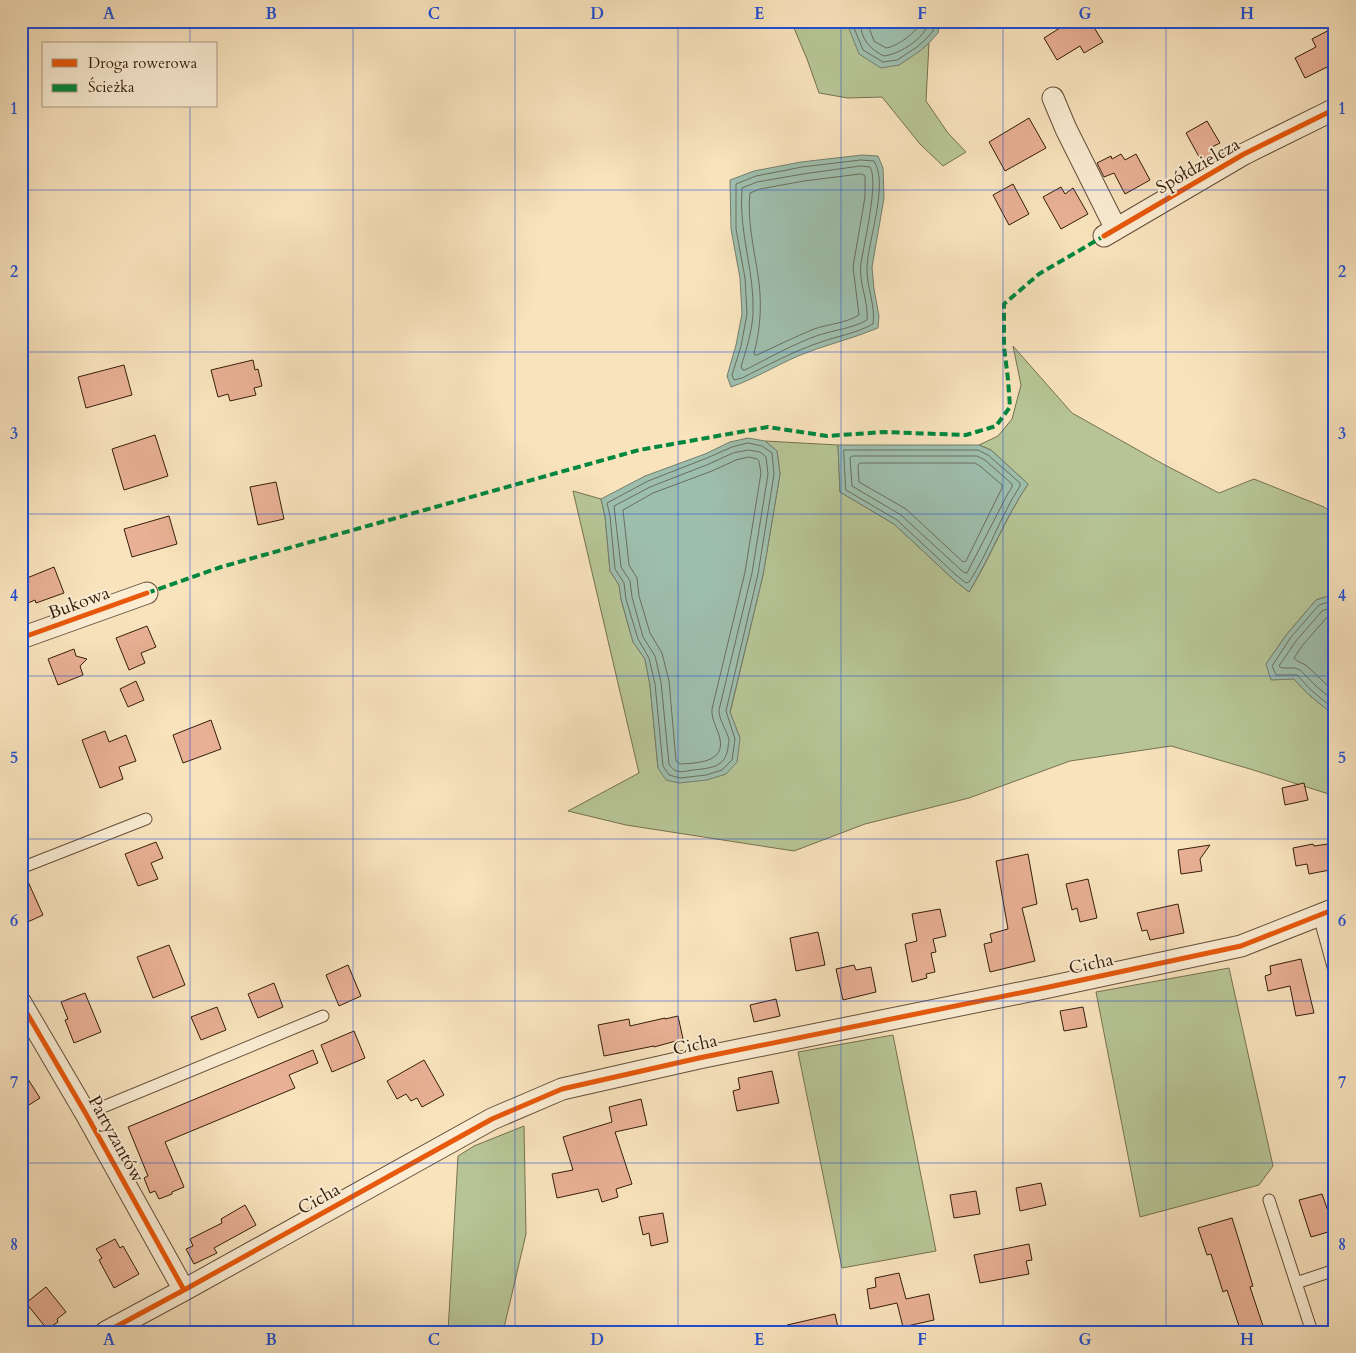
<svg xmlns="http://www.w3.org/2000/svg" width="1356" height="1353" font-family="Cardo,serif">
<rect width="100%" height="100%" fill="#f8e3bd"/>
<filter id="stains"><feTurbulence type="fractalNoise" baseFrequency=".004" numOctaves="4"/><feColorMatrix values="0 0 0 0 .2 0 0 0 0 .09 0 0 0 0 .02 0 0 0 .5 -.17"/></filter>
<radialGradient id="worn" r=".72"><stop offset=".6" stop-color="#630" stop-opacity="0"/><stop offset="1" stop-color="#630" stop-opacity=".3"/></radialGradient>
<path fill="#b7c596" stroke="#767150" d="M 791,21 L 849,21 L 849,29 L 899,65 L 929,43 L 926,101 L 948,133 L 966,152 L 943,166 L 920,144 L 882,97 L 848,98 L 819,93 L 807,59 Z
M 1013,346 L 1072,413 L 1163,464 L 1219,493 L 1254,479 L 1324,507 L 1335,514 L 1335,594 L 1316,600 L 1287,634 L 1266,664 L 1294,679 L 1308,694 L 1335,716 L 1335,796 L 1250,769 L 1171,746 L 1070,761 L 969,798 L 865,824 L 794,851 L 626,825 L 568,811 L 639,773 L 573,491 L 601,499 L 605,516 L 610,571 L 619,585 L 621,599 L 633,642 L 645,659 L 650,685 L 658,768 L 740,738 L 730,713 L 763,575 L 780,474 L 777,451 L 765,441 L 838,445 L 840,492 L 894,524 L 953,579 L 969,592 C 991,557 1005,518 1028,484 L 991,450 L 979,445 L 998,436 L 1012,419 L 1021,385 Z
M 1229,968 L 1273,1166 L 1259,1185 L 1140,1217 L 1096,992 Z
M 893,1035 L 936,1251 L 842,1268 L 798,1052 Z
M 524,1126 L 526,1234 L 503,1332 L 448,1332 L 458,1156 L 474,1146 Z"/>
<path fill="#9ebead" stroke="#747e6c" d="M 849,21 L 940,21 L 938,33 L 929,43 L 920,51 L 899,65 L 881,68 L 859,54 L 849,29 Z
M 862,155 L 878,156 L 883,168 L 884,198 L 872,267 L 874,289 L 879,316 L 878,328 C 852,339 824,345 798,356 C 775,366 754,379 731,387 L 727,376 L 736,345 L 742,314 L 740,278 L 731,229 L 730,180 L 754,171 L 801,162 Z
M 748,438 L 765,441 L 777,451 L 780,474 L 763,575 L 730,712 L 740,738 L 737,762 L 726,774 L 707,780 L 679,783 L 666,780 L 658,768 L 650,685 L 645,659 L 633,642 L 621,599 L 619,585 L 610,571 L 605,516 L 601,499 L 645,476 L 705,454 L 730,442 Z
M 838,445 L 979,445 L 991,450 L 1028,484 C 1005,518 990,557 969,592 L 953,579 L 894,524 L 840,492 Z
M 1335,594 L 1335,716 L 1308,694 L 1294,679 L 1271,680 L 1266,664 L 1287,634 L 1316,600 Z"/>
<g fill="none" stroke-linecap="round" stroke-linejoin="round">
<path stroke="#6a6e5c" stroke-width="1" d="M 854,21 L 854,28 L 863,50 L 883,62 L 897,60 L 917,47 L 925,40 L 933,31 L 935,21
M 860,21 C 861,39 869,49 884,56 C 900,54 926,38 929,21
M 867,21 L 868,25 L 874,41 L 886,48 C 896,47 918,32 921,21
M 861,160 L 874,161 C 889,184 868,240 867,267 C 866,286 876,306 873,324 C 857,333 838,336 821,342 C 794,351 768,365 742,378 L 734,380 L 732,375 L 741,346 L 747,314 L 745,278 L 736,229 L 736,184 L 756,176 L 802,167 Z
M 861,166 L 870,167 C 879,181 864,244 861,263 C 858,282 869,302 867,320 C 853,328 835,330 819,335 C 793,344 769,358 745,370 L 743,370 L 741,367 C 746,350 752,332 753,314 C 755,272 738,231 742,188 L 757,182 L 803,174 Z
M 862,174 L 865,176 L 865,197 L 853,267 L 859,315 C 846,323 829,324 814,329 C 795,337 776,346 757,355 L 755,355 L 754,353 C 761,327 762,301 758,275 C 754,248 747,221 750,193 L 760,189 L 804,181 Z
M 748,443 L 762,446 L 772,453 L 774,474 L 758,574 L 726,711 L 735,739 L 732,760 L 722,770 L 706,775 L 680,778 L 669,775 L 663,766 L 655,684 L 649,658 L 638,639 L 626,599 L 624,583 L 615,569 L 610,516 L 607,503 L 648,481 L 707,458 L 732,447 Z
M 749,450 L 760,452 L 766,457 L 768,474 L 752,573 L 719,710 C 719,721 727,730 729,740 C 729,742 728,745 728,748 C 725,768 710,768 693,770 C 682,772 675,774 669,764 L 661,682 L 655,656 L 643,637 L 632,597 L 630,581 L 621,567 L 614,506 L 650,487 L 709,464 L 733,453 Z
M 844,450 L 978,450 L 988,455 L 1020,483 L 1020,486 C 1000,517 989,552 969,582 L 966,583 L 956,575 L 897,520 L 846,490 Z
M 853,456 L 977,456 L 985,460 L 1012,484 L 1012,487 L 1006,497 L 967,573 L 965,573 L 961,570 L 901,515 L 852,486 L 850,458 Z
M 749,457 L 757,459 L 759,461 L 761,473 L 745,572 L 712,709 C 711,720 718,729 720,739 C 725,763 696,763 680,764 L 676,761 L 669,681 L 662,653 L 650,633 L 639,596 L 637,578 L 629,565 L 623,510 L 653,493 L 712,471 L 736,460 Z
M 860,463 L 975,463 L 980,466 L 1002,485 L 1002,488 L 966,561 L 963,562 L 906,509 L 859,482 L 858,466 Z
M 1335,600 L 1319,605 L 1291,637 L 1272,666 L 1276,675 L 1297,675 L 1311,690 L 1335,710
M 1335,606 L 1322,611 L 1296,641 L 1279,666 L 1282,668 L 1295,668 L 1300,670 L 1316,686 L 1335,702
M 1335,614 L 1327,617 L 1302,646 L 1294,658 C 1297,662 1303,663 1307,666 C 1317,675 1325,684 1335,692"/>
</g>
<path fill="#e8b094" stroke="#361d0b" d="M 1071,21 L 1090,21 L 1103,42 L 1084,53 L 1080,46 L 1057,60 L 1044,38 Z
M 1335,27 L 1335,63 L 1305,78 L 1295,58 L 1316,47 L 1312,39 Z
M 1029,118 L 1046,148 L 1005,171 L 989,142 Z
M 1207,121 L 1220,143 L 1210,148 L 1214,157 L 1203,164 L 1186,133 Z
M 1121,154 L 1125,160 L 1136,154 L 1150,180 L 1125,194 L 1114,173 L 1104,177 L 1097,163 L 1111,156 L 1112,159 Z
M 1013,184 L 1029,214 L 1009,225 L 993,195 Z
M 1061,187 L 1065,194 L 1073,188 L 1088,214 L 1061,229 L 1043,197 Z
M 253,360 L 255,370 L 258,369 L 262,386 L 254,388 L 256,395 L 230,401 L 228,394 L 218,397 L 211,370 Z
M 124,365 L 132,395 L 86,408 L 78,377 Z
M 155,435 L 168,476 L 124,490 L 112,449 Z
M 276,482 L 284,519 L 258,525 L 250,487 Z
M 169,516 L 177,544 L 132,557 L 124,529 Z
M 54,567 L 64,593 L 36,603 L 35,600 L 28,603 L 22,585 L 29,582 L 27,578 Z
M 147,626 L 156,647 L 141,653 L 145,663 L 129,670 L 116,638 Z
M 74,649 L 76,656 L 87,659 L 80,666 L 83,675 L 58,685 L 48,659 Z
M 136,681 L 144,700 L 128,707 L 120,689 Z
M 211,720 L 221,749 L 183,763 L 173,735 Z
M 105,731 L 109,742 L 126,735 L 136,761 L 119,767 L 123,779 L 100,788 L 82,740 Z
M 1304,783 L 1308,800 L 1285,805 L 1282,788 Z
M 156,842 L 163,858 L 151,863 L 158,879 L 138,886 L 125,854 Z
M 1335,843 L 1335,869 L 1309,874 L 1307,864 L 1296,866 L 1293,848 L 1313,844 L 1314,846 Z
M 1210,845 L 1200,859 L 1202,871 L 1181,874 L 1178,850 Z
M 1028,854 L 1037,904 L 1022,908 L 1035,961 L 990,972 L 984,944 L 992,942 L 990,934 L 1008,929 L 996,861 Z
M 21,875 L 25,875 L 43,915 L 21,925 Z
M 1088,879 L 1097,918 L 1080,922 L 1077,908 L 1072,910 L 1066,884 Z
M 1178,904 L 1184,933 L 1150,940 L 1147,930 L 1142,931 L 1137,913 Z
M 940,909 L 946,936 L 933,939 L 936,952 L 931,953 L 935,972 L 926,974 L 927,978 L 912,982 L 905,944 L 917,941 L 912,914 Z
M 818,932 L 825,965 L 796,971 L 790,938 Z
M 169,945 L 185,985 L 153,998 L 137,957 Z
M 1301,959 L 1314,1013 L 1296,1016 L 1290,986 L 1268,991 L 1265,976 L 1271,974 L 1270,966 Z
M 348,965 L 361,996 L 339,1006 L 326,975 Z
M 854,965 L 856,970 L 871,967 L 876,992 L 843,1000 L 836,969 Z
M 274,983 L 283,1007 L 258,1018 L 248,994 Z
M 85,993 L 101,1032 L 74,1043 L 65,1020 L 68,1019 L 61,1002 Z
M 776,999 L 780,1016 L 754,1022 L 750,1005 Z
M 217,1007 L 226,1030 L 201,1040 L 191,1017 Z
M 1083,1007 L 1087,1027 L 1064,1031 L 1060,1011 Z
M 678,1016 L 683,1039 L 654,1047 L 654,1046 L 604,1056 L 598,1025 L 629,1019 L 630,1026 L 665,1018 L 665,1019 Z
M 354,1031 L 365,1058 L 332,1072 L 321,1045 Z
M 313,1050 L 318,1063 L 289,1075 L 295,1088 L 165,1142 L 184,1187 L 172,1192 L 172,1194 L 159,1199 L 155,1191 L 150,1193 L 144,1178 L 148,1176 L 128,1127 Z
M 424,1060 L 444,1095 L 422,1107 L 417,1098 L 411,1101 L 406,1094 L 397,1099 L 387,1081 Z
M 21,1068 L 40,1098 L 21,1110 Z
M 772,1071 L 779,1103 L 737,1111 L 733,1091 L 740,1089 L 738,1078 Z
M 641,1099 L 647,1125 L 615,1132 L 632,1184 L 616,1189 L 618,1197 L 602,1202 L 598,1189 L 557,1198 L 552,1174 L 573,1170 L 563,1137 L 612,1122 L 609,1107 Z
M 1041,1183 L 1046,1205 L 1020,1211 L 1016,1188 Z
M 976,1191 L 980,1214 L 954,1218 L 950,1195 Z
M 1322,1194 L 1329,1214 L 1335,1212 L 1335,1230 L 1311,1237 L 1299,1200 Z
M 245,1205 L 256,1225 L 214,1248 L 217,1253 L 194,1264 L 186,1249 L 193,1246 L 190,1239 L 222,1223 L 221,1219 Z
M 663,1213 L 668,1242 L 651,1246 L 649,1233 L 643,1235 L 639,1217 Z
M 1232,1218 L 1253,1286 L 1250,1287 L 1265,1332 L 1241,1332 L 1227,1290 L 1223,1292 L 1211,1254 L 1207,1255 L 1198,1228 Z
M 115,1239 L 120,1248 L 123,1246 L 139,1274 L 114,1288 L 99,1260 L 102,1258 L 96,1249 Z
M 1029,1244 L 1032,1260 L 1026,1261 L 1029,1274 L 980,1283 L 974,1255 Z
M 899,1273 L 906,1299 L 929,1294 L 934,1320 L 903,1327 L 897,1303 L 870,1309 L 867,1289 L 876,1287 L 875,1278 Z
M 46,1287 L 66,1312 L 57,1319 L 58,1322 L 47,1329 L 26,1303 Z
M 835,1314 L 839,1332 L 787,1332 L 787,1325 Z"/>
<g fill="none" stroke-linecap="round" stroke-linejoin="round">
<defs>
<path id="lane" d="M 21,868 L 146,819
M 1319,916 L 1335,974
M 86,1114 L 323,1016
M 1269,1200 L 1312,1332
M 1296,1283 L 1335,1270"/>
<path id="street" d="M 1053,98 L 1066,129 L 1116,229
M 1104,236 L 1244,154 L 1335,109
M 21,638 L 147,593
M 21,1003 L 86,1114 L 184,1290
M 106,1332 L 184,1290 L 492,1119 L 562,1089 L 699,1058 L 1049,987 L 1241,946 L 1335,909"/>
</defs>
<use href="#lane" stroke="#664e38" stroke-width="13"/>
<use href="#street" stroke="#664e38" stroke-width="23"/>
<use href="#lane" stroke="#faedd4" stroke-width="11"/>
<use href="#street" stroke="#faedd4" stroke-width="21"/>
<path stroke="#00873e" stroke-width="4" stroke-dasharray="8 4" stroke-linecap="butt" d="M 147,593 L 221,567 L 639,450 L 768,427 L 827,436 L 884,432 L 966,435 L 996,426 L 1010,407 L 1008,379 L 1004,347 L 1004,304 L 1039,274 L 1104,236"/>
<defs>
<path id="cycleway" d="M 1104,236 L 1244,154 L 1335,109
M 21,638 L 147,593
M 21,1003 L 86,1114 L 184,1290
M 106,1332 L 184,1290 L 492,1119 L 562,1089 L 699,1058 L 1049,987 L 1241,946 L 1335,909"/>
</defs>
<use href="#cycleway" stroke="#faedd4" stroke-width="8"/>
<use href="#cycleway" stroke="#e8590c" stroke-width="5"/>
</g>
<path fill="none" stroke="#1d4ed8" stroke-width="1" stroke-opacity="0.55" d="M 190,21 L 190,44M 353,21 L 353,1332M 515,21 L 515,1332M 678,21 L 678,1332M 841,21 L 841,1332M 1003,21 L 1003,1332M 1166,21 L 1166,1332M 190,106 L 190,1332M 21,190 L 1335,190M 21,352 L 1335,352M 21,514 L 1335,514M 21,676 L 1335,676M 21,839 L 1335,839M 21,1001 L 1335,1001M 21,1163 L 1335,1163"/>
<g text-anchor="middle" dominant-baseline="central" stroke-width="4" stroke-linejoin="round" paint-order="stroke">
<g font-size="18" fill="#361d0b" stroke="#faedd4">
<text transform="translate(1198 166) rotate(-30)">Spółdzielcza</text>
<text transform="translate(79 603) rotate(-20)">Bukowa</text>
<text transform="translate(1091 964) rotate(-12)">Cicha</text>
<text transform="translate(695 1045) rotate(-12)">Cicha</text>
<text transform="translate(116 1139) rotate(61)">Partyzantów</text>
<text transform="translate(319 1199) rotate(-29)">Cicha</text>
</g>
</g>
<rect width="1356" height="1353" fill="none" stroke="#f8e3bd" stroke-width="55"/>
<rect x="42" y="42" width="175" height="65" fill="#faedd4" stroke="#ac9a84"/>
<rect x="52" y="59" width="25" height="8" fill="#e8590c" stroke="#ac9a84"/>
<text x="88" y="68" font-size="15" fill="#361d0b">Droga rowerowa</text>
<rect x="52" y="84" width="25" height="8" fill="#00873e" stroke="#ac9a84"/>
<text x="88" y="92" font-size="15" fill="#361d0b">Ścieżka</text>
<rect x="28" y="28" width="1300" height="1298" fill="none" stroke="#1d4ed8" stroke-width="2"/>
<g font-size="16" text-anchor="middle" font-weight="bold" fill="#1d4ed8">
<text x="109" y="19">A</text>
<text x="271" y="19">B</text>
<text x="434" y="19">C</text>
<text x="597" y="19">D</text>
<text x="759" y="19">E</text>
<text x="922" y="19">F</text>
<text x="1085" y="19">G</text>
<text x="1247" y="19">H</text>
<text x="14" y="114">1</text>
<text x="1342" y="114">1</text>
<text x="14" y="277">2</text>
<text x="1342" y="277">2</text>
<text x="14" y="439">3</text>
<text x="1342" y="439">3</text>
<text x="14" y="601">4</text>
<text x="1342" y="601">4</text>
<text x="14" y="763">5</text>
<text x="1342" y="763">5</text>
<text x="14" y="926">6</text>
<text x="1342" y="926">6</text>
<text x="14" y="1088">7</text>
<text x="1342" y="1088">7</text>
<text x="14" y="1250">8</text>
<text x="1342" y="1250">8</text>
<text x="109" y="1345">A</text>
<text x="271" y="1345">B</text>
<text x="434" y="1345">C</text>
<text x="597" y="1345">D</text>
<text x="759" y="1345">E</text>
<text x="922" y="1345">F</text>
<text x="1085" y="1345">G</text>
<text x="1247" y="1345">H</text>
</g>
<rect width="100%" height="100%" filter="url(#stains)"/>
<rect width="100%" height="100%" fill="url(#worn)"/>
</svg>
